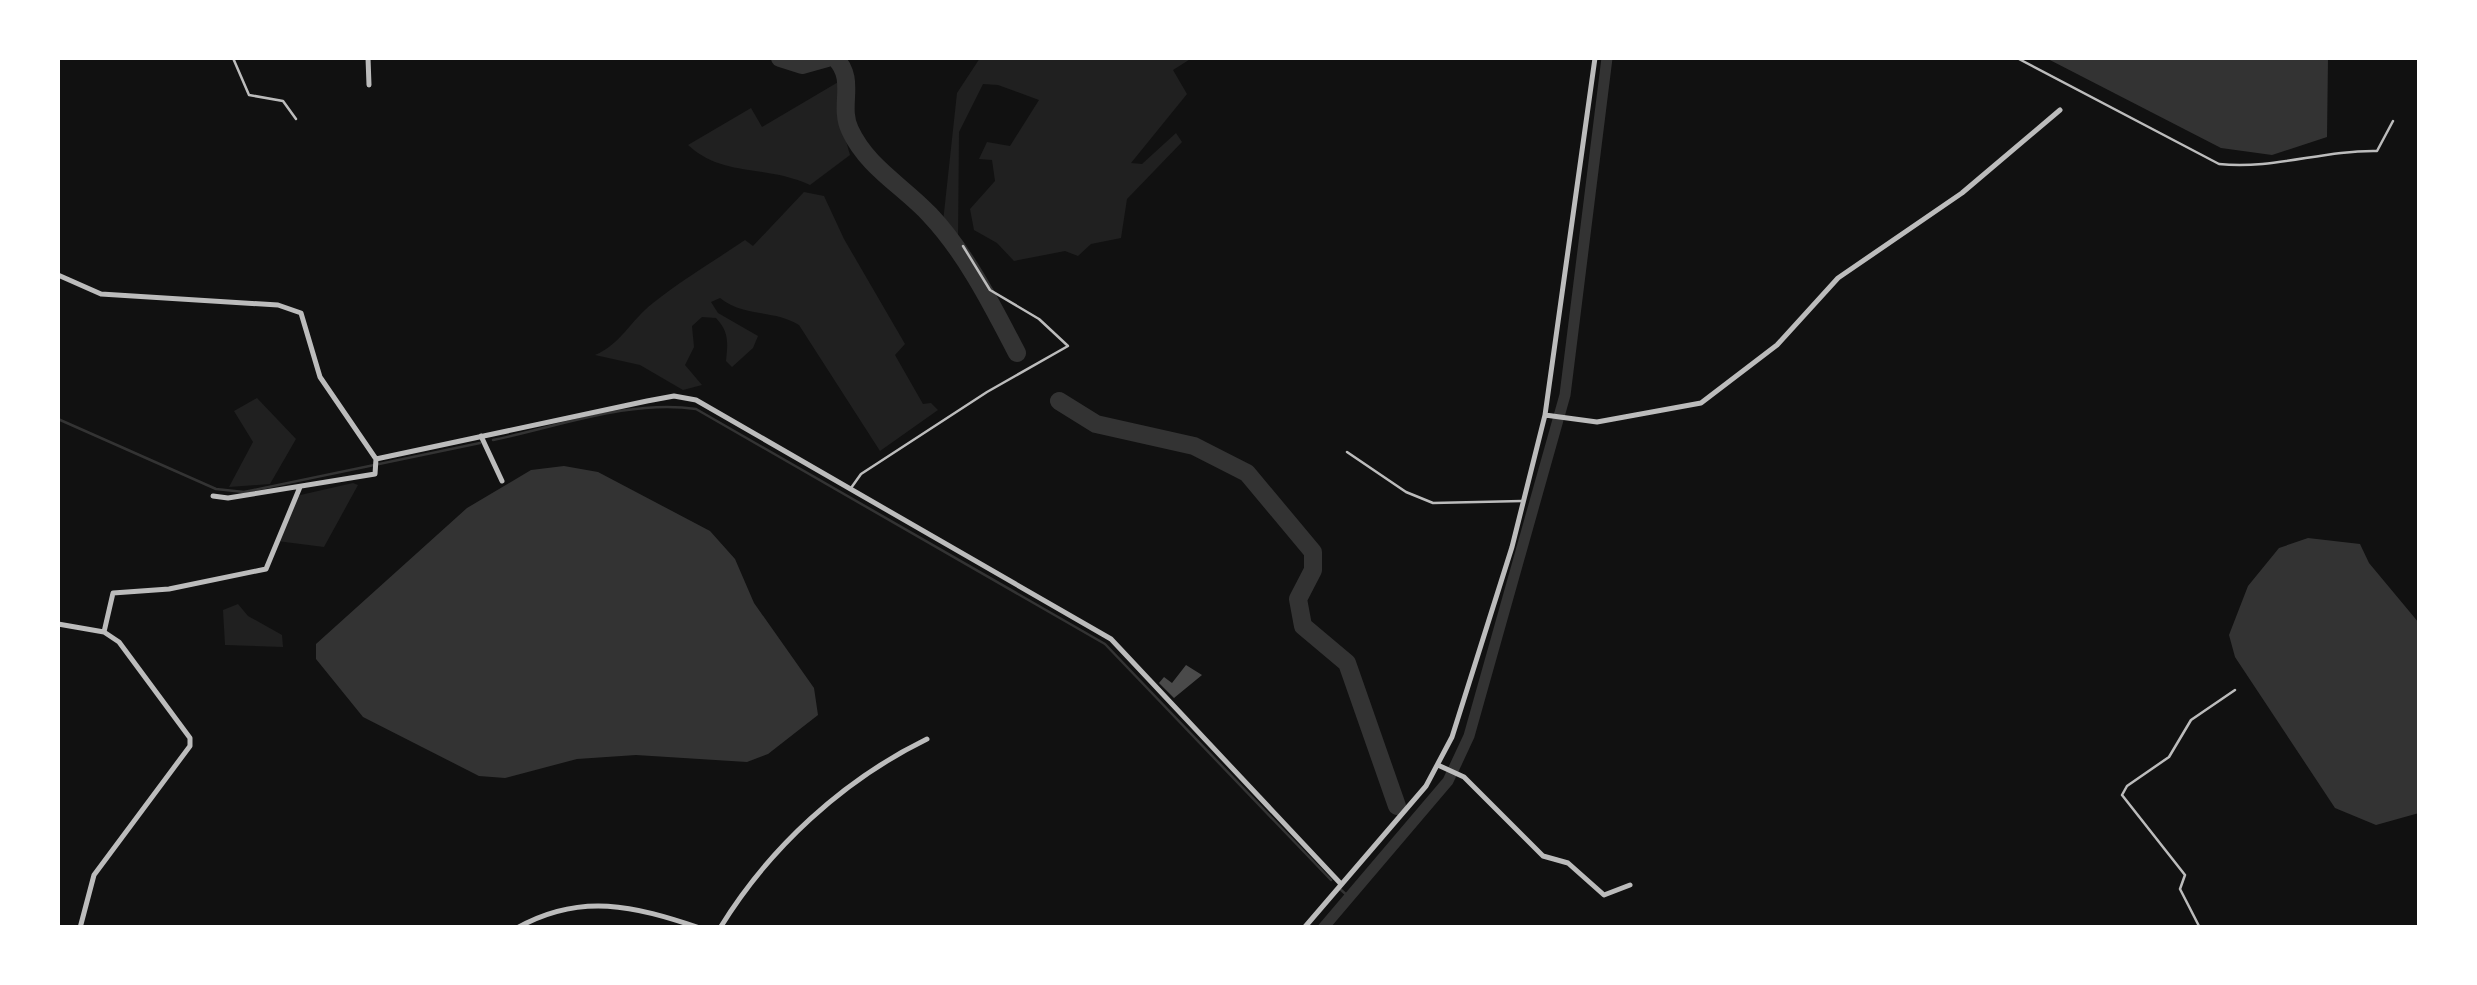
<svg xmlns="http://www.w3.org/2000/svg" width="2477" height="985" font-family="'Public Sans',sans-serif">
<rect width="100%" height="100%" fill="#111"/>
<path fill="#202020" d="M 980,58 L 1192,58 L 1173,70 L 1187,94 L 1131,163 L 1142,164 L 1176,133 L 1182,142 L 1127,199 L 1121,238 L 1091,244 L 1078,256 L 1065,251 L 1014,261 L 997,243 L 974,230 L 970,209 L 995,181 L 992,160 L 979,159 L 987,142 L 1010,146 L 1039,100 L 998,85 L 983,84 L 959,132 L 958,239 L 943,222 L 957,93 Z
M 840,81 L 838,113 L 850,155 L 810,185 C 765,164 724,178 688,145 L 751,108 L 762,127 Z
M 804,192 L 824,196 L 844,239 L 905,344 L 895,355 L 923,404 L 931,403 L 938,410 L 880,451 L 799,325 C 774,309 745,318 720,298 L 711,302 L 718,313 L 758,336 L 753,348 L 732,367 L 726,361 C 728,342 729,332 716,318 L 702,317 L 692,326 L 694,347 L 685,365 L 702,385 L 683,390 L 640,365 L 595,355 C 620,345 631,320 653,303 C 682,280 714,261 745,240 L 753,246 Z
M 257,398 L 296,439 L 270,484 L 229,487 L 253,442 L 234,411 Z
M 353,483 L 358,485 L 324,547 L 277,541 L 296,496 Z
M 238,604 L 248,616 L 282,635 L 283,647 L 225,645 L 223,610 Z"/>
<path fill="#333" d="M 2046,58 L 2328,58 L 2327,137 L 2272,155 L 2221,148 Z
M 564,466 L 598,472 L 710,531 L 735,559 L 754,603 L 814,688 L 818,715 L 768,754 L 747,762 L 636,755 L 577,759 L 505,778 L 479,776 L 363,717 L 316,659 L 316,644 L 467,508 L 531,470 Z
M 2308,538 L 2360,544 L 2369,563 L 2419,623 L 2419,813 L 2376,825 L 2335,808 L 2235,657 L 2229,635 L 2248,586 L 2279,548 Z"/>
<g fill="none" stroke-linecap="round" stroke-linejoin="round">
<path stroke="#333" stroke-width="2.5" d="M 58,419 L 216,489 L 244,492 L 480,443
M 493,440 C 557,427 631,399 696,409 L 1105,644 L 1331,880
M 1340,889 L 1349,897"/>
<path stroke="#333" stroke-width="11" d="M 1323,928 L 1448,781 L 1469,736 L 1565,395 L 1607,58"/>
<path stroke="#333" stroke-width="18" d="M 780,58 L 802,65 L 827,58
M 835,58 C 857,80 838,105 850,130 C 867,167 903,186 930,215 C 966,253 993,307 1017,353
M 1059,401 L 1096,424 L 1194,446 L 1247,473 L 1313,552 L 1313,570 L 1298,599 L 1303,626 L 1347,663 L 1397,806"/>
</g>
<path fill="#4a4a4a" d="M 1186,665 L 1202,675 L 1174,698 L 1159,683 L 1164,677 L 1172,683 Z"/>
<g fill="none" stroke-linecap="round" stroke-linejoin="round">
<path stroke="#bcbcbc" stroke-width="2.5" d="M 233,58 L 249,95 L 283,101 L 296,119
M 2017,58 L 2219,164 C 2272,170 2323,150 2377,151 L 2393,121
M 1347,452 L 1406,492 L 1433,503 L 1522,501
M 851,488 L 861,474 L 987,392 L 1068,346 L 1039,319 L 990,290 L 963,246
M 2200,928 L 2180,889 L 2185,875 L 2122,795 L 2127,786 L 2169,757 L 2191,720 L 2235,690"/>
<path stroke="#bcbcbc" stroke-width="5" d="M 368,58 L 369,85
M 58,275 L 101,294 L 278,305 L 301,313 L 320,377 L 376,459
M 1545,415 L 1597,422 L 1701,403 L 1777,345 L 1838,278 L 1962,193 L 2060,110
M 481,436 L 502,481
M 376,459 L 647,401 L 674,396 L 696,400 L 1111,639 L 1341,884
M 213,496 L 228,498 L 375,474 L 376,459
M 58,624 L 104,632 L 119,642 L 190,738 L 190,746 L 94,875 L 80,928
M 104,632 L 113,593 L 169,589 L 266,569 L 300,487
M 1440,766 L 1464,777 L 1543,856 L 1568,863 L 1604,895 L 1630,885
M 517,928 C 581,892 634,906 700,928
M 720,928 C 769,848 843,780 927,739
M 1304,928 L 1426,786 L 1452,737 L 1512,547 L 1545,415 L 1595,58"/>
</g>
<rect width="2477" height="985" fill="none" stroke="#ffffff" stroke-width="120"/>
</svg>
